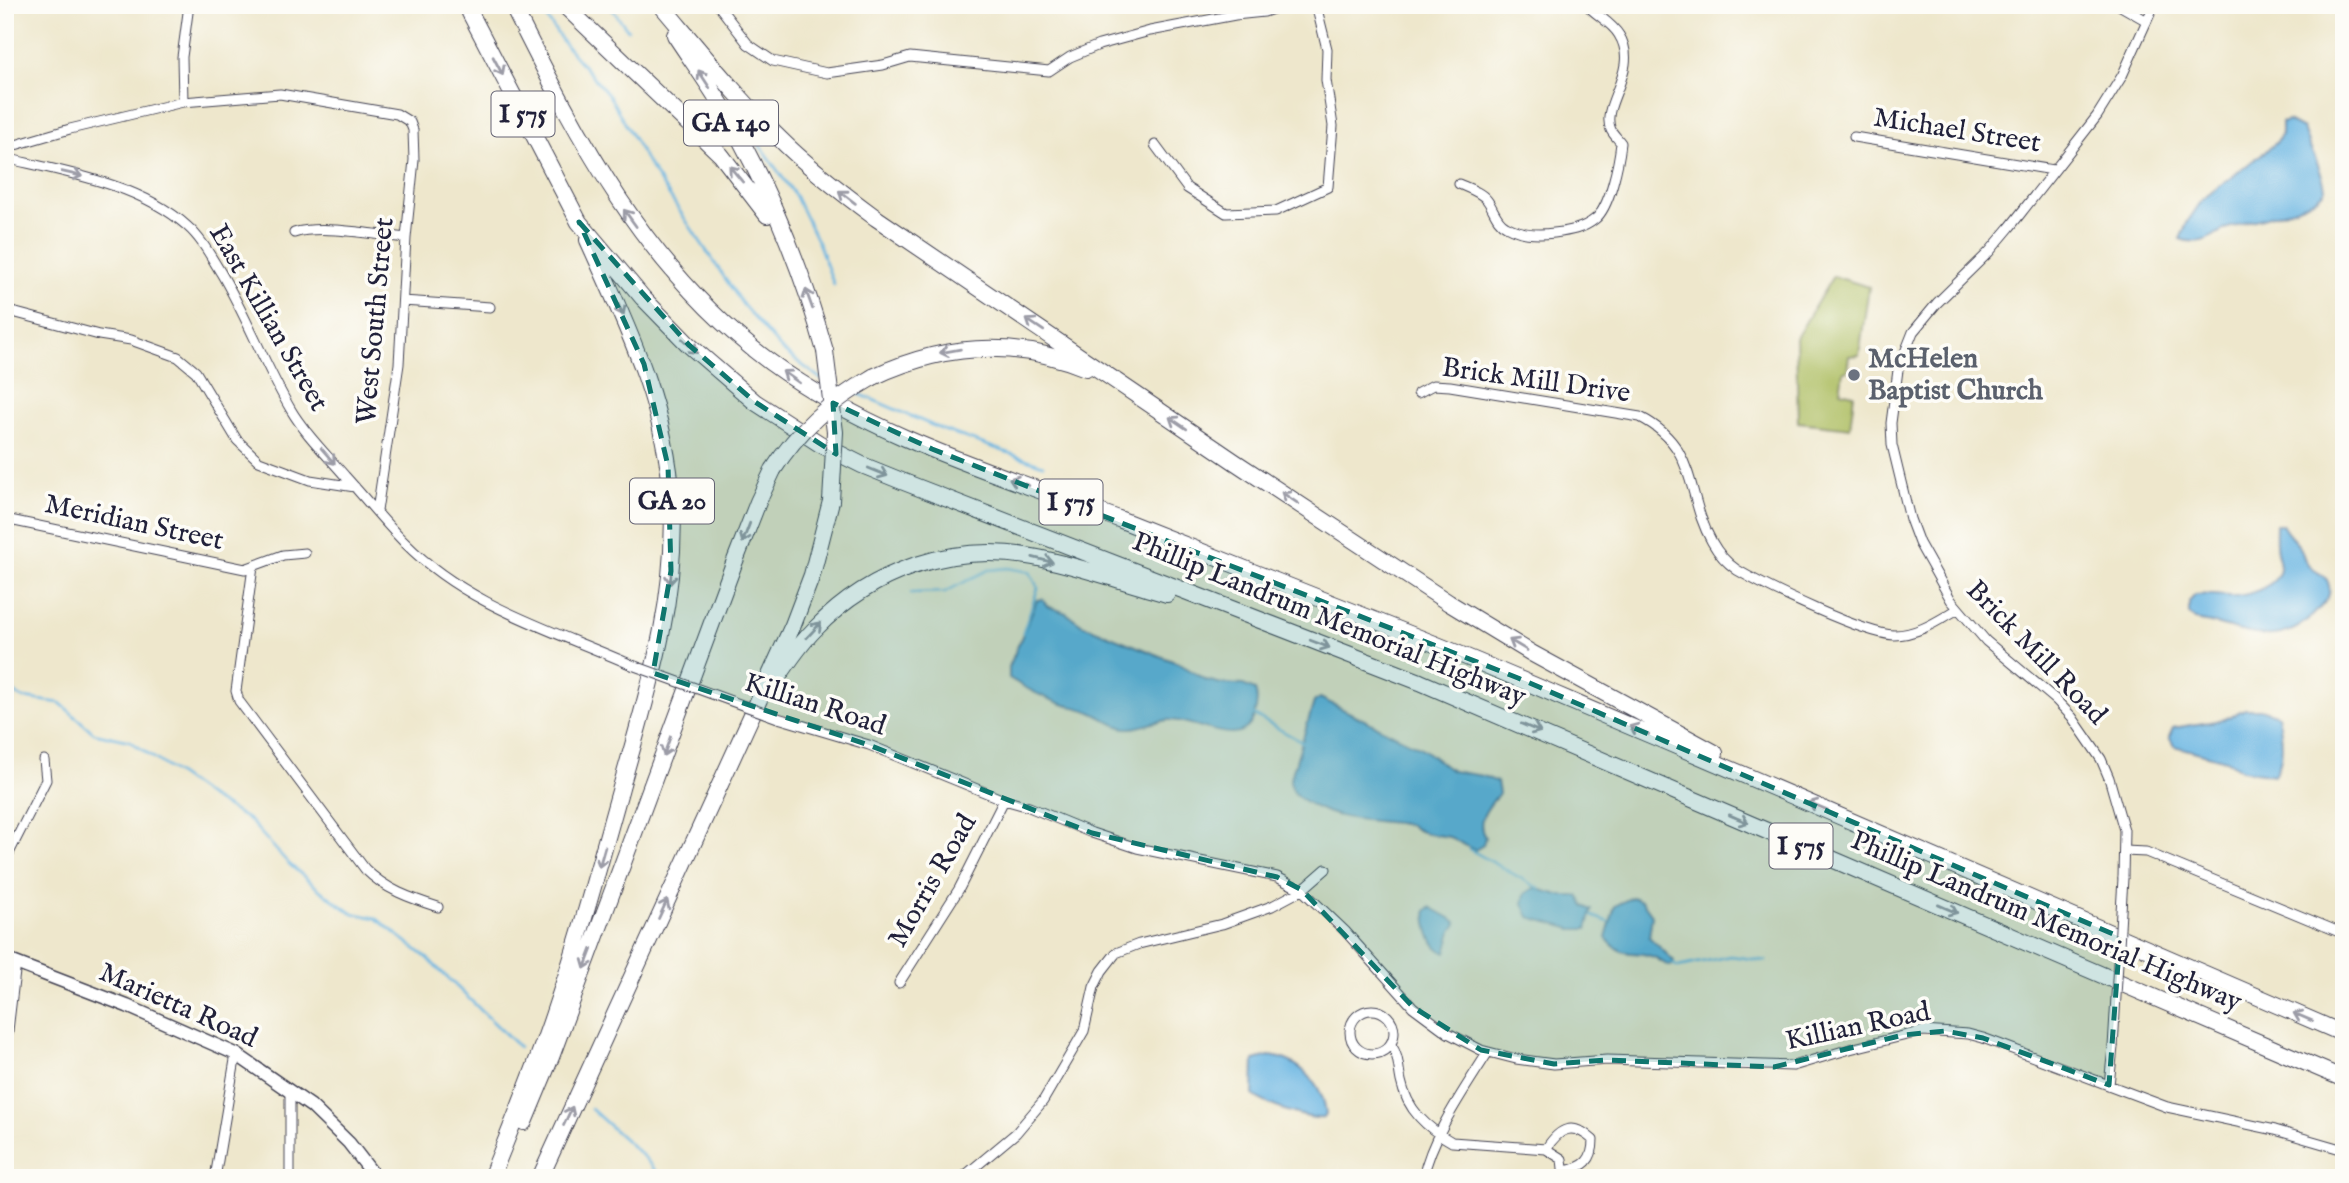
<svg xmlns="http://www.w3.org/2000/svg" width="2349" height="1183" font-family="'IM FELL English',serif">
<rect width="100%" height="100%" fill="#fdfcf7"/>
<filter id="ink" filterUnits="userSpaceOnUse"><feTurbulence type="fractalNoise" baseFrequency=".0143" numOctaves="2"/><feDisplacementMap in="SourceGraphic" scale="14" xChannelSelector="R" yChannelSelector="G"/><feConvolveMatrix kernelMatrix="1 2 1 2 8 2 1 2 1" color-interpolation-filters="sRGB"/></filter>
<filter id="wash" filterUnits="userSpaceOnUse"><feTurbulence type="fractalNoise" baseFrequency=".00686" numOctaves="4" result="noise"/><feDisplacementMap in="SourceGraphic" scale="28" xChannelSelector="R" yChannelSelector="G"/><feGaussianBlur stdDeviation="1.57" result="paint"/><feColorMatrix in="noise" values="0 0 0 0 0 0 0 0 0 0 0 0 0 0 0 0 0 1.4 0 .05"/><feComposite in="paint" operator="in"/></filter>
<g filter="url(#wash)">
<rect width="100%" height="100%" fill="#eee7cc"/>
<path fill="#adbe62" stroke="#68704e" stroke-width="2" d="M 1833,276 L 1869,287 L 1859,355 L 1849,356 L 1847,371 L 1843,371 L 1840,391 L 1854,394 L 1850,428 L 1798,422 L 1796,338 Z"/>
<path fill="#69b5e2" stroke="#466c8e" stroke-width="2" d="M 2288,121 L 2303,129 C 2309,150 2322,167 2325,188 C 2315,210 2248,219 2226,229 C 2217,232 2211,240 2201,241 C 2194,242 2187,242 2180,239 L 2188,221 L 2203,199 L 2276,143 L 2281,135 L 2281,123 Z
M 2276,524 L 2282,524 C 2286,534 2295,540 2301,549 C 2303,554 2304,560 2307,564 C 2314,573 2327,573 2329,586 C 2332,598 2322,605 2315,613 C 2277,654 2242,627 2195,620 L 2189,614 L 2189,602 L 2195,595 C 2209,593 2222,597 2235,596 C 2249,595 2279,586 2280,568 C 2280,563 2278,557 2277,552 C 2275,543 2276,533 2276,524 Z
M 1042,599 L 1047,606 L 1066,613 L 1083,625 L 1180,664 L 1206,680 L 1222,684 L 1243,685 L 1255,690 C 1258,698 1257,707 1254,716 C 1243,753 1193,718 1168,720 C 1153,721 1136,731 1121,727 C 1111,724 1102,717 1093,713 C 1083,708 1072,707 1062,704 C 1044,698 1025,688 1009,678 L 1009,667 L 1037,600 Z
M 1320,698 L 1423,749 L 1452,771 L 1483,776 L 1497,782 L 1499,793 C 1490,806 1474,820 1485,837 L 1483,845 L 1475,850 C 1465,847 1456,839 1449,837 C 1434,834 1421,835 1410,825 C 1371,818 1347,824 1311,805 C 1299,798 1292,795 1290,781 L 1314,702 Z
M 2245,709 L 2260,709 L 2278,715 C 2282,733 2285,760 2274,775 L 2242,770 L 2226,760 L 2174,746 L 2169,737 L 2173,728 L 2222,720 Z
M 1534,888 L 1563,896 L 1579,896 L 1584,906 L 1592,910 L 1587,929 L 1572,929 L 1529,917 L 1523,904 L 1525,894 Z
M 1632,897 L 1642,901 L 1652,915 L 1649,937 L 1674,961 L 1671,966 C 1663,965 1662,961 1656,958 C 1634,948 1625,961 1606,938 L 1615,906 Z
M 1430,907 L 1455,921 L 1457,924 L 1452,931 L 1446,953 C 1430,947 1427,928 1426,911 Z
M 1269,1056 C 1300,1059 1324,1085 1326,1115 L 1323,1118 C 1308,1120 1266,1105 1253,1095 L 1254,1060 Z"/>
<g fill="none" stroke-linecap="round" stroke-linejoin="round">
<path stroke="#69b5e2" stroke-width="2.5" d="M 538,5 L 563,42 L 610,97 L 650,167 L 743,305 L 782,350 L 821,379
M 609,5 L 628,30
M 741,119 L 795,195 L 819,245 L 834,285
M 857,393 L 943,430 L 1043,465
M 911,593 L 945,592 L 988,570 L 1008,568 L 1030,572 L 1038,588 L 1023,633
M 5,687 L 23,698 L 60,703 L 94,733 L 130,741 L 208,796 L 249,820 L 289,864 L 321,891 L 352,913 L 376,918 L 427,958 L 519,1047
M 1254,715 L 1302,742
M 1469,849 L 1540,889
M 1592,916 L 1609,922
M 1673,964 L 1678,967 L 1731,956 L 1766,961
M 591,1109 L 645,1158 L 661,1178"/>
</g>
</g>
<g filter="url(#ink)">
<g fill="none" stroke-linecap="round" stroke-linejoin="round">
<defs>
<path id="street" d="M 718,5 L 748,44 L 773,61 L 827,73 L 883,65 L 910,57 L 1049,71 L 1070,57 L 1099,45 L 1150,31 L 1235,15 L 1264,12 L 1285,5
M 2119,5 L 2147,21
M 183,102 L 182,57 L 189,5
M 1854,137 L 2053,170
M 1155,145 L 1187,188 L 1226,213 L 1276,211 L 1328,187 L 1333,126 L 1326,80 L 1327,49 L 1316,5
M 5,148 L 70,129 L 183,102 L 280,94 L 397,114 L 410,122 L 413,130 L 414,160 L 406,238 L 399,364 L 377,511
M 5,158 C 65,172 140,184 187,226 C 202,239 211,257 221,273 C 247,317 265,366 291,410 C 305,434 327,455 345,476 C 365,498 384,522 405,543 C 467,606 553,630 632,665
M 1459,184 C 1468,188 1481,192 1487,200 C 1494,209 1496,221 1506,226 C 1520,234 1539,235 1554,233 C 1569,231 1583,229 1595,219 C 1610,208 1619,161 1621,143 C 1618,139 1613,134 1611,130 C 1599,105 1641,70 1619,35 C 1612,23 1596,15 1587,5
M 294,233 C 320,224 377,235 406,238
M 403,301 L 490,307
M 5,310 L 99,335 L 131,340 L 178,357 L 196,372 L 237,440 L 259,461 L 310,480 L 355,487
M 1418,393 L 1433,385 L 1450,386 L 1640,417 C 1699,447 1685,495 1712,542 C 1718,553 1727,563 1737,570 C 1766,587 1864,634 1894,635 C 1918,635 1939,620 1958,609
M 5,519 L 245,569 L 283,555 L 305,553
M 253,567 L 236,691 L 239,701 L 365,869 C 386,890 410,898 438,907
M 778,718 L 869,745 L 1004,800 L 1029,807 L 1092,833 L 1137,848 L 1277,877 L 1302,890 L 1345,931 L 1413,1007 L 1448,1033 L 1481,1050 L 1516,1059 L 1554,1064 L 1607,1060 L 1793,1066 L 1850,1049 L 1923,1031 L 1968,1034 L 1983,1038 L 2167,1107 L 2275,1130 L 2344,1150
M 2124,851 L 2146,852 L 2344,934
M 5,861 L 46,780 L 44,760
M 2123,878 L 2124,830 L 2109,778 L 2101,759 L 2072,717 L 2056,700 L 1986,641 L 1951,600 L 1919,543 L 1910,519 L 1892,445 L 1891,423 L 1898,370 L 1913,332 L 1937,303 L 1989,252 L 2010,227 L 2097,116 L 2122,76 L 2154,5
M 899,983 L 959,889 L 1004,800
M1350 1032a22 22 0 1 1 44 0a22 22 0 1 1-44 0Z
M 1391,1045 C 1399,1056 1398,1067 1401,1081 C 1407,1110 1427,1128 1452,1142 L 1546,1149 L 1562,1159 L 1564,1178
M 5,1056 L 16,963
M 2109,1085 L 2113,1047
M 1546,1149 C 1560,1127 1573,1122 1593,1140 C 1593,1161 1584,1167 1565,1171
M 215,1178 L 236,1054
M 290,1178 L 290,1091
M 962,1178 L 1016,1133 L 1043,1101 L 1084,1031 L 1094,987 L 1102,971 L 1116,953 L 1139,944 L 1222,924 L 1272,906 L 1302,890 L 1326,869
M 1423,1178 C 1432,1135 1465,1089 1488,1052"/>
<path id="secondary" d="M 5,959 L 127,1006 L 236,1054 L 311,1106 L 349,1143 L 376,1178"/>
<path id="highway" d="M 466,5 L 579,222 L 643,298 L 689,345 L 755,402 L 820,444 L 862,465 L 904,482 L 1420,682 L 2344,1079
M 512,5 C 580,141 645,269 770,362 C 875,439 1003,475 1124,521 C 1222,559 1319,599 1417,637 C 1501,670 1583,707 1667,742 C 1893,838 2117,938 2344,1034
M 564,5 L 721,155 L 767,215
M 661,5 C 700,51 737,97 780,139 C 809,168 842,193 876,218 L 1235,462 L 1449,603 L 1533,654 L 1715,753
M 675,35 C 690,58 706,80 720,103 C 765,180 801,265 825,351
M 873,377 C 943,344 1015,339 1086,368
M 776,680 C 788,662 800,644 815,629 C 872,570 953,542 1033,557 C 1078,565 1123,582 1167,594
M 524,1122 L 551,1057 L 733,566 L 758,502 L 773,470
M 491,1178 C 514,1120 538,1063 557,1004 C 581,934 600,862 620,791 C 647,695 678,601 672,501 C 666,405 627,326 588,240
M 540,1178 L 793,625 L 812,575 L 831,501"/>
</defs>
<use href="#street" stroke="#414051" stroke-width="11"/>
<use href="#secondary" stroke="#414051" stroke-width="15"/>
<use href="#highway" stroke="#414051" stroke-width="18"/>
<use href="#street" stroke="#fff" stroke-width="9"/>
<use href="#secondary" stroke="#fff" stroke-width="12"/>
<use href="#highway" stroke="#fff" stroke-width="16"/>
<defs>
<path id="street-bridge" d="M 632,665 L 778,718
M 2113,1047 L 2123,878"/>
<path id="highway-bridge" d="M 825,351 L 835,432 L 831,501
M 773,470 C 798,430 832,400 873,377"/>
</defs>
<use href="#street-bridge" stroke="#414051" stroke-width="11" stroke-linecap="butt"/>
<use href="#highway-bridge" stroke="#414051" stroke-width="18" stroke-linecap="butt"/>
<use href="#street-bridge" stroke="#fff" stroke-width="9"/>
<use href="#highway-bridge" stroke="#fff" stroke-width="16"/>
</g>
<defs><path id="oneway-shaft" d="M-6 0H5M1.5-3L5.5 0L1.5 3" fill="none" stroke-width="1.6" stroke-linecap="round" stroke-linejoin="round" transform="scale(1.75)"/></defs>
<g stroke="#9c9ca7">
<use href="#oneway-shaft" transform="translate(498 66) rotate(62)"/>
<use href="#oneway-shaft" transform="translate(704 79) rotate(-123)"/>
<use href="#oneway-shaft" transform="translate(72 174) rotate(13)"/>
<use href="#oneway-shaft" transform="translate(736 174) rotate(-130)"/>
<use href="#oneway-shaft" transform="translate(847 197) rotate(-143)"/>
<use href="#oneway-shaft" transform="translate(630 218) rotate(-126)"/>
<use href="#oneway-shaft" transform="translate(809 299) rotate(-110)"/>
<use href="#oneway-shaft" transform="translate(619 306) rotate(64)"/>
<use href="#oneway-shaft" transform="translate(1035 325) rotate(-146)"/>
<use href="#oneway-shaft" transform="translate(690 346) rotate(43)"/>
<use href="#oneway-shaft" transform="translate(950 351) rotate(170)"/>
<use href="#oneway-shaft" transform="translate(791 377) rotate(-145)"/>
<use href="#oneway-shaft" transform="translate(1178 423) rotate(-146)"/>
<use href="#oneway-shaft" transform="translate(328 456) rotate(49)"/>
<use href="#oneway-shaft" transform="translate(878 472) rotate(22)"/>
<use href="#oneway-shaft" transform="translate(1019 482) rotate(-160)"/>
<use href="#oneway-shaft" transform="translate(1290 498) rotate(-146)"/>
<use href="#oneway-shaft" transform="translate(746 533) rotate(111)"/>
<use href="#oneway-shaft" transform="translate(1043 560) rotate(14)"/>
<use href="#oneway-shaft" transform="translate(671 574) rotate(95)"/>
<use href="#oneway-shaft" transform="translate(814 630) rotate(-47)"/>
<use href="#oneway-shaft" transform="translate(1320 644) rotate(21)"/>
<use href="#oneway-shaft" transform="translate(1518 645) rotate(-149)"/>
<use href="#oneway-shaft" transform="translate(1531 728) rotate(23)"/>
<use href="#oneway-shaft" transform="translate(1639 730) rotate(-157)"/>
<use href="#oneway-shaft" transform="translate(667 746) rotate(110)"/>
<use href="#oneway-shaft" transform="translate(1818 806) rotate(-157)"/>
<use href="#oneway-shaft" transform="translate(1739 819) rotate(23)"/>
<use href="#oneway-shaft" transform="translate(602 857) rotate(106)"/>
<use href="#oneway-shaft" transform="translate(663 909) rotate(-65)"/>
<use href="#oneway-shaft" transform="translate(1948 909) rotate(23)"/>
<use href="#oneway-shaft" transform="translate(588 959) rotate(111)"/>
<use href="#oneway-shaft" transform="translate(2303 1017) rotate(-157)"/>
<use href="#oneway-shaft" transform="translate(568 1116) rotate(-65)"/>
</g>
</g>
<path fill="#0f766e" fill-opacity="0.2" stroke="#0f766e" stroke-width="5" stroke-dasharray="14 9" stroke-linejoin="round" d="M 579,222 L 689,345 L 755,402 L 836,454 L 833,403 L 932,449 L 1518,678 L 2120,937 L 2109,1085 L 1983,1038 L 1945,1031 L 1903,1035 L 1774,1067 L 1607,1060 L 1554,1064 L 1481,1050 L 1413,1007 L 1302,890 L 1277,877 L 1092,833 L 869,745 L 653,673 L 671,571 L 668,466 L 644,364 Z"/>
<circle fill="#6b7280" stroke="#fdfcf7" stroke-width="2.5" cx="1854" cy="375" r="7"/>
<g text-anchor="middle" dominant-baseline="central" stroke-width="7" stroke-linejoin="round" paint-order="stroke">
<g fill="#fdfcf7" stroke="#646373" stroke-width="2">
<rect x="491.5" y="91.5" width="63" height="45" rx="5"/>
<rect x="684" y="100.5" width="94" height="45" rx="5"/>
<rect x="630" y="478.5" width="84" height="45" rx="5"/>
<rect x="1039.5" y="479.5" width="63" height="45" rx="5"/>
<rect x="1769.5" y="823.5" width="63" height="45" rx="5"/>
</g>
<g font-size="26" font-weight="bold" fill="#22223b">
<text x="523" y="114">I 575</text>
<text x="731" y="123">GA 140</text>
<text x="672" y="501">GA 20</text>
<text x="1071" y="502">I 575</text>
<text x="1801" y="846">I 575</text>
</g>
<g font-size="28" fill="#22223b" stroke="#fdfcf7">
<text transform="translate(1957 131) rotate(9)">Michael Street</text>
<text transform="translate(268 318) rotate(60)">East Killian Street</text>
<text transform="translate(376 321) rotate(-85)">West South Street</text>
<text transform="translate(1536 381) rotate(8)">Brick Mill Drive</text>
<text transform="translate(134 523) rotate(12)">Meridian Street</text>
<text transform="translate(1329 620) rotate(22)">Phillip Landrum Memorial Highway</text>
<text transform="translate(2036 653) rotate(46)">Brick Mill Road</text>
<text transform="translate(815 705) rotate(18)">Killian Road</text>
<text transform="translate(933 881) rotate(-60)">Morris Road</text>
<text transform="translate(2046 922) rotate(23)">Phillip Landrum Memorial Highway</text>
<text transform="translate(178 1006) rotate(24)">Marietta Road</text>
<text transform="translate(1858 1027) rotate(-12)">Killian Road</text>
</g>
<g font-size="28" font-weight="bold" fill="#5b616d" stroke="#fdfcf7" text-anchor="start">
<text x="1868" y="359">McHelen<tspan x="1868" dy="32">Baptist Church</tspan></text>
</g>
</g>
<rect width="2349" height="1183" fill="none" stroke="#fdfcf7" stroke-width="28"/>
</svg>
